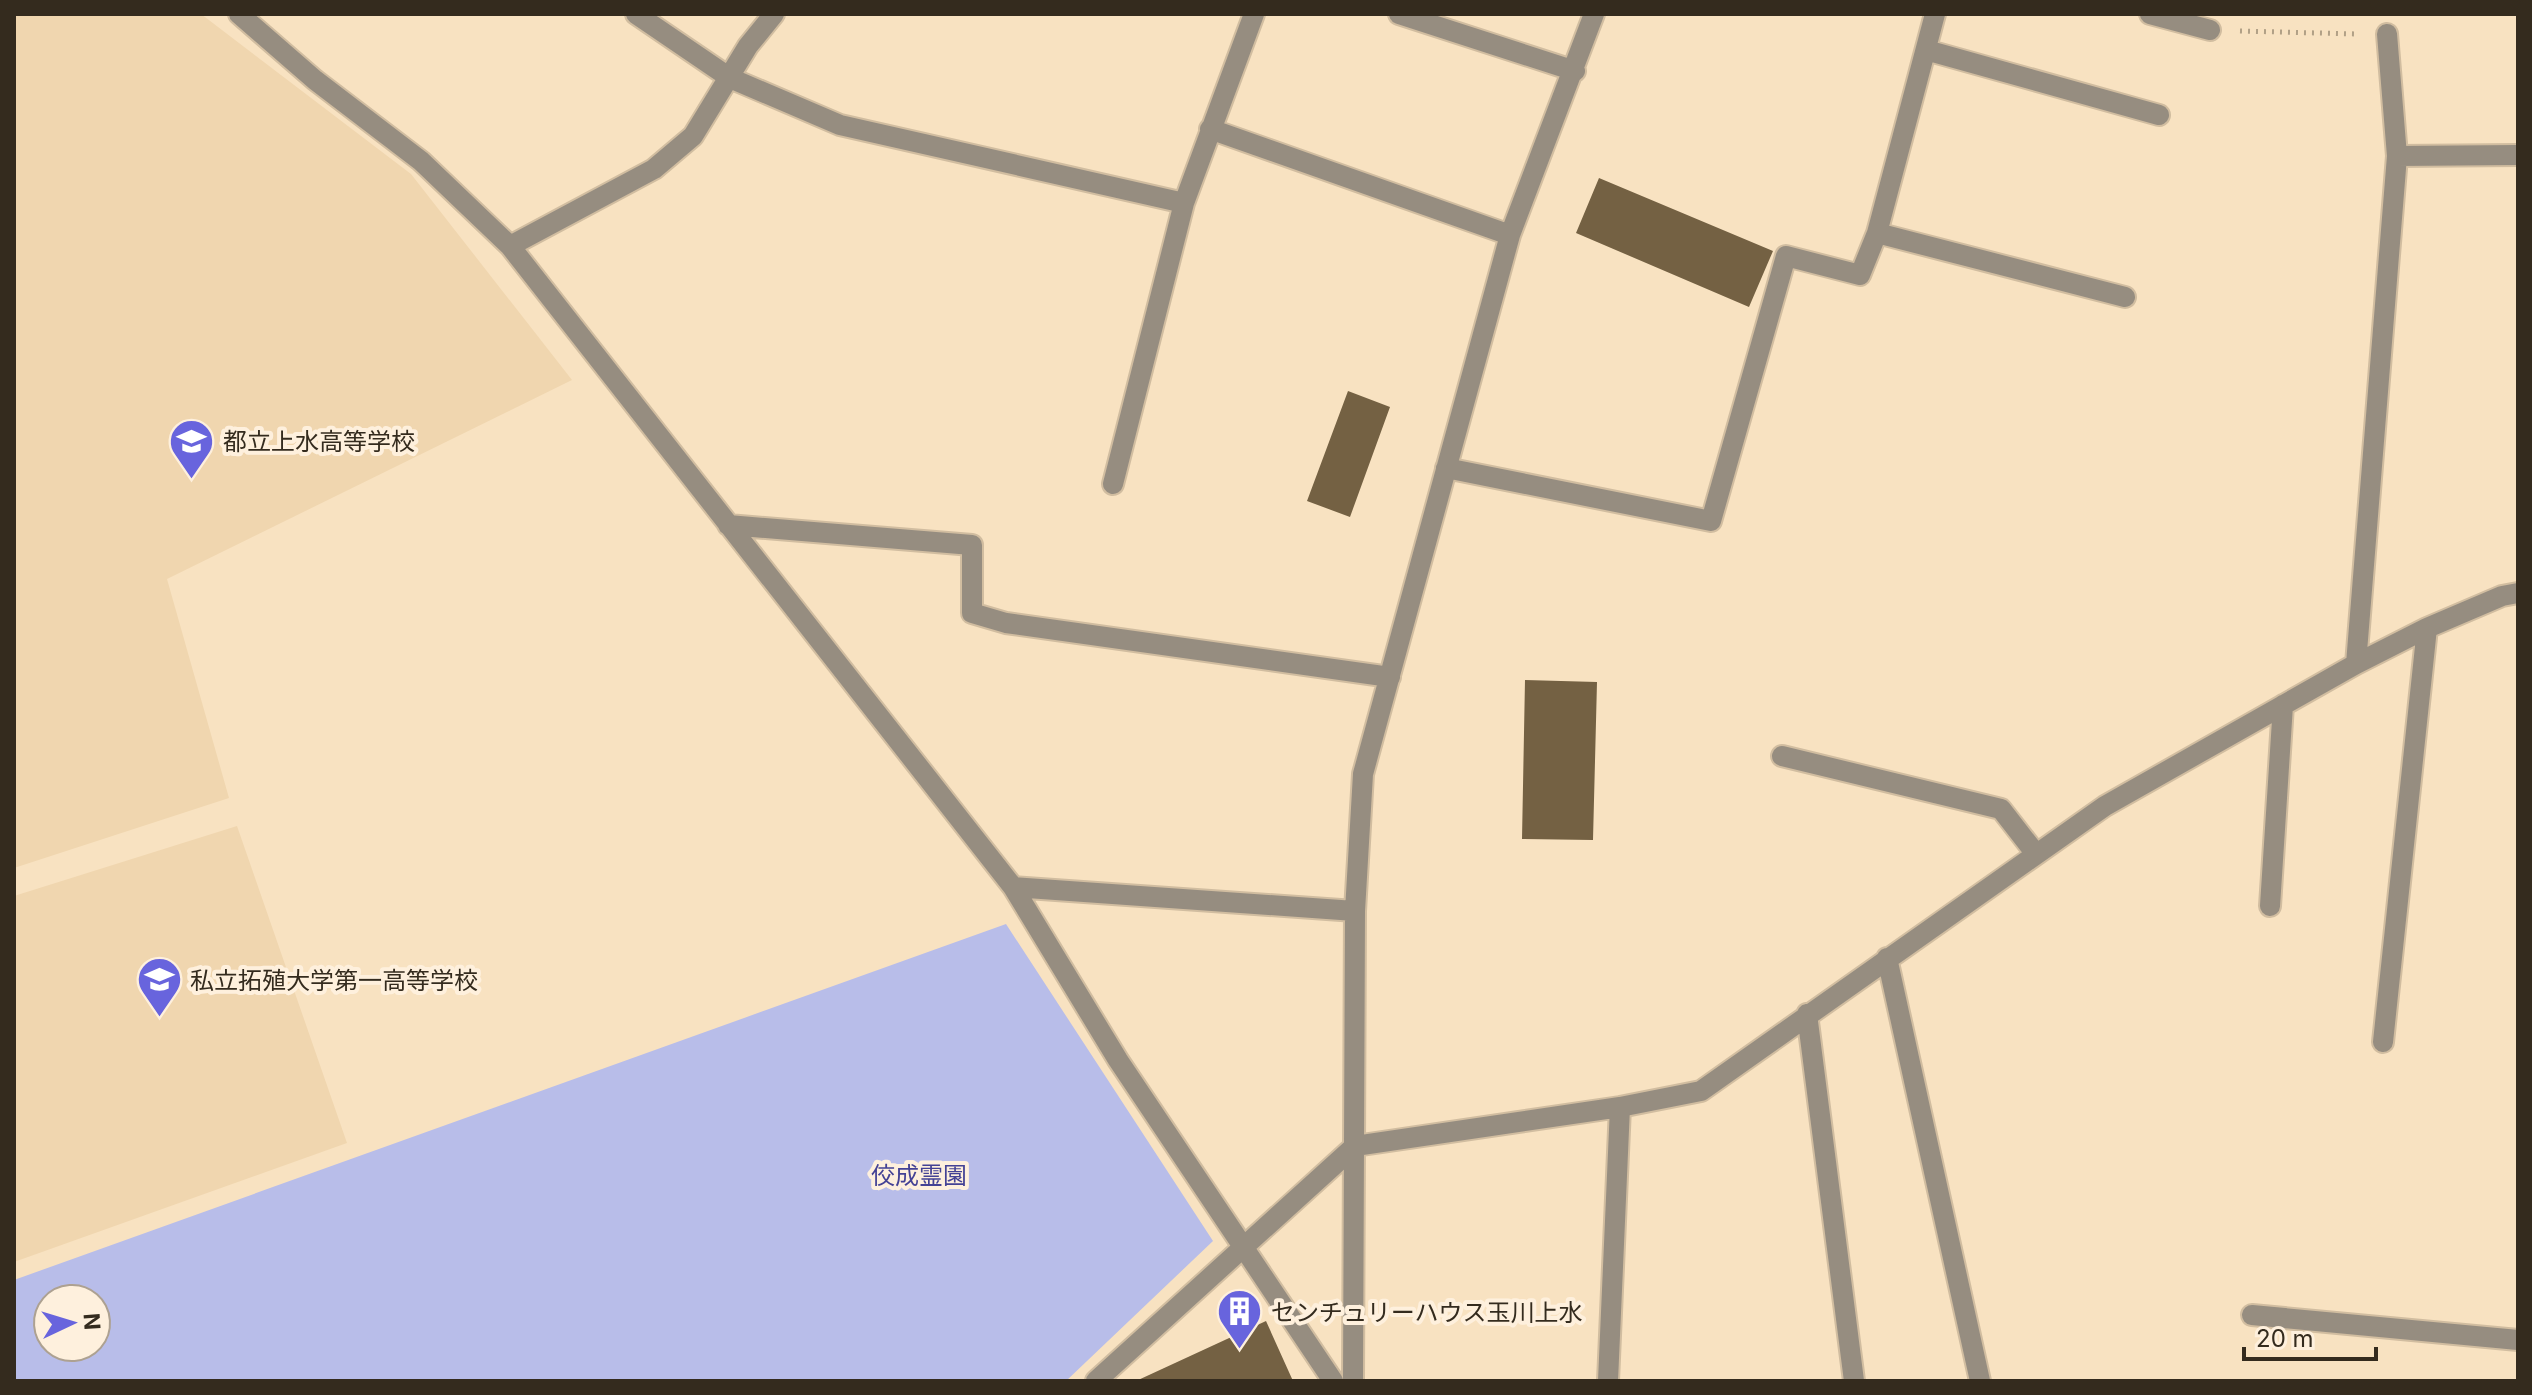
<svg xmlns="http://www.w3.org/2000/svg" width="2532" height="1395" font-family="Inter,'Noto Sans JP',sans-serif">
<rect width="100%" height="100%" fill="#f8e2c1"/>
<path fill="#f0d6af" d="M 14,14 L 201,14 L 411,174 L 572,380 L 167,579 L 229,798 L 14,868 Z
M 237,826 L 347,1143 L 14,1262 L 14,896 Z"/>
<path fill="#b8bde9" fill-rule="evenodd" d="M 1006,924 L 1213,1241 L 1066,1381 L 14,1381 L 14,1280 ZM 48,1299 L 96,1299 L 96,1347 L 48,1347 Z"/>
<path fill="#746143" d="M 1599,178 L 1773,251 L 1749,307 L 1576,233 Z
M 1348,391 L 1390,407 L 1350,517 L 1307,501 Z
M 1525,680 L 1597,682 L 1593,840 L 1522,839 Z
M 1266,1321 L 1293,1381 L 1136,1381 Z"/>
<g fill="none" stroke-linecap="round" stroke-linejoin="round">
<defs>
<path id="minor" d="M 239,14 L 315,80 L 421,161 L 510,246 L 1013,887 L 1118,1060 L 1333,1381
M 636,14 L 730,78 L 840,125 L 1184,203
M 1399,14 L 1575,71
M 2150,14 L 2210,30
M 1926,50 L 2159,115
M 1210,129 L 1510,235
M 2397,156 L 2518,155
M 1877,233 L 2125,297
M 510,246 L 654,169 L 693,136 L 748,46 L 774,14
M 1446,468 L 1711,521 L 1786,256 L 1860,275 L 1877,233 L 1935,14
M 1113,484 L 1184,203 L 1254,14
M 728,525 L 972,545 L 972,613 L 1006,623 L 1390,677
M 2356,664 L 2397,156 L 2387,34
M 1782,756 L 2001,809 L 2036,854
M 1013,887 L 1355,911
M 2270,906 L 2283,705
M 1887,958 L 1980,1381
M 1807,1014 L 1854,1381
M 2383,1042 L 2427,628
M 2252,1315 L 2518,1340
M 1096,1381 L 1355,1146 L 1620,1107 L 1701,1091 L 2105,806 L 2356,664 L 2427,628 L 2502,596 L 2518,593
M 1353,1381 L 1355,911 L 1363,774 L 1510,235 L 1594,14
M 1608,1381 L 1620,1107"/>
</defs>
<use href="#minor" stroke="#d1bda0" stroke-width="24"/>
<path stroke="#b1a086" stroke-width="5" stroke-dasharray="2 6" stroke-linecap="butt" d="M 2240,31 L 2358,34"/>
<use href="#minor" stroke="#968d80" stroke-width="20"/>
</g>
<defs>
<symbol id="school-pin" viewBox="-11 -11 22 30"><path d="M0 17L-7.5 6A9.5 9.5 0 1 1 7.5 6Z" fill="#6864dd" stroke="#fef0dd"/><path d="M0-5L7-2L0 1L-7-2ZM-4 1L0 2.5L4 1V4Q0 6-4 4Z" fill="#fff"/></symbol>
<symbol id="building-pin" viewBox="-11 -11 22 30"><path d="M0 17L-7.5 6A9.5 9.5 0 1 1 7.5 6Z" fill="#6864dd" stroke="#fef0dd"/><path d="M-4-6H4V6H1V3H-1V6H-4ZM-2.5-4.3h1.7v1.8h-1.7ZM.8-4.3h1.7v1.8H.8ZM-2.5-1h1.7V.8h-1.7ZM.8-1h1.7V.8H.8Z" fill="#fff"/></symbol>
</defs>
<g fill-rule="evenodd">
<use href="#school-pin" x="166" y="416" width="51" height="69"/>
<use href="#school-pin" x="134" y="954" width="51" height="69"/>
<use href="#building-pin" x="1214" y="1286" width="51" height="69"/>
</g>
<g text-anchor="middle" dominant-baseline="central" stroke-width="8" stroke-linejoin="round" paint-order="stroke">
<g font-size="24" fill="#342b1e" stroke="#fef0dd" text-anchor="start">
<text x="223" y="441">都立上水高等学校</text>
<text x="190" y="980">私立拓殖大学第一高等学校</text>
<text x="1271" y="1312">センチュリーハウス玉川上水</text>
</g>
<g font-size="24" fill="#444295" stroke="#fef0dd">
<text x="919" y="1175">佼成霊園</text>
</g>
</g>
<rect width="2532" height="1395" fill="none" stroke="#342b1e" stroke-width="32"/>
<g transform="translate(72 1323) rotate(86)"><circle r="38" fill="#fef0dd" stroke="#ada191" stroke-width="2"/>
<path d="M0-6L14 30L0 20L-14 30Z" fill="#6864dd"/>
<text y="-12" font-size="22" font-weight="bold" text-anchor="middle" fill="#342b1e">N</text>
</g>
<path d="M2244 1347v12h132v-12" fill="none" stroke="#342b1e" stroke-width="4"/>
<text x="2256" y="1347" font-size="24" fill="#342b1e" stroke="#fef0dd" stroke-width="6" paint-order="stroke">20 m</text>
</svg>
